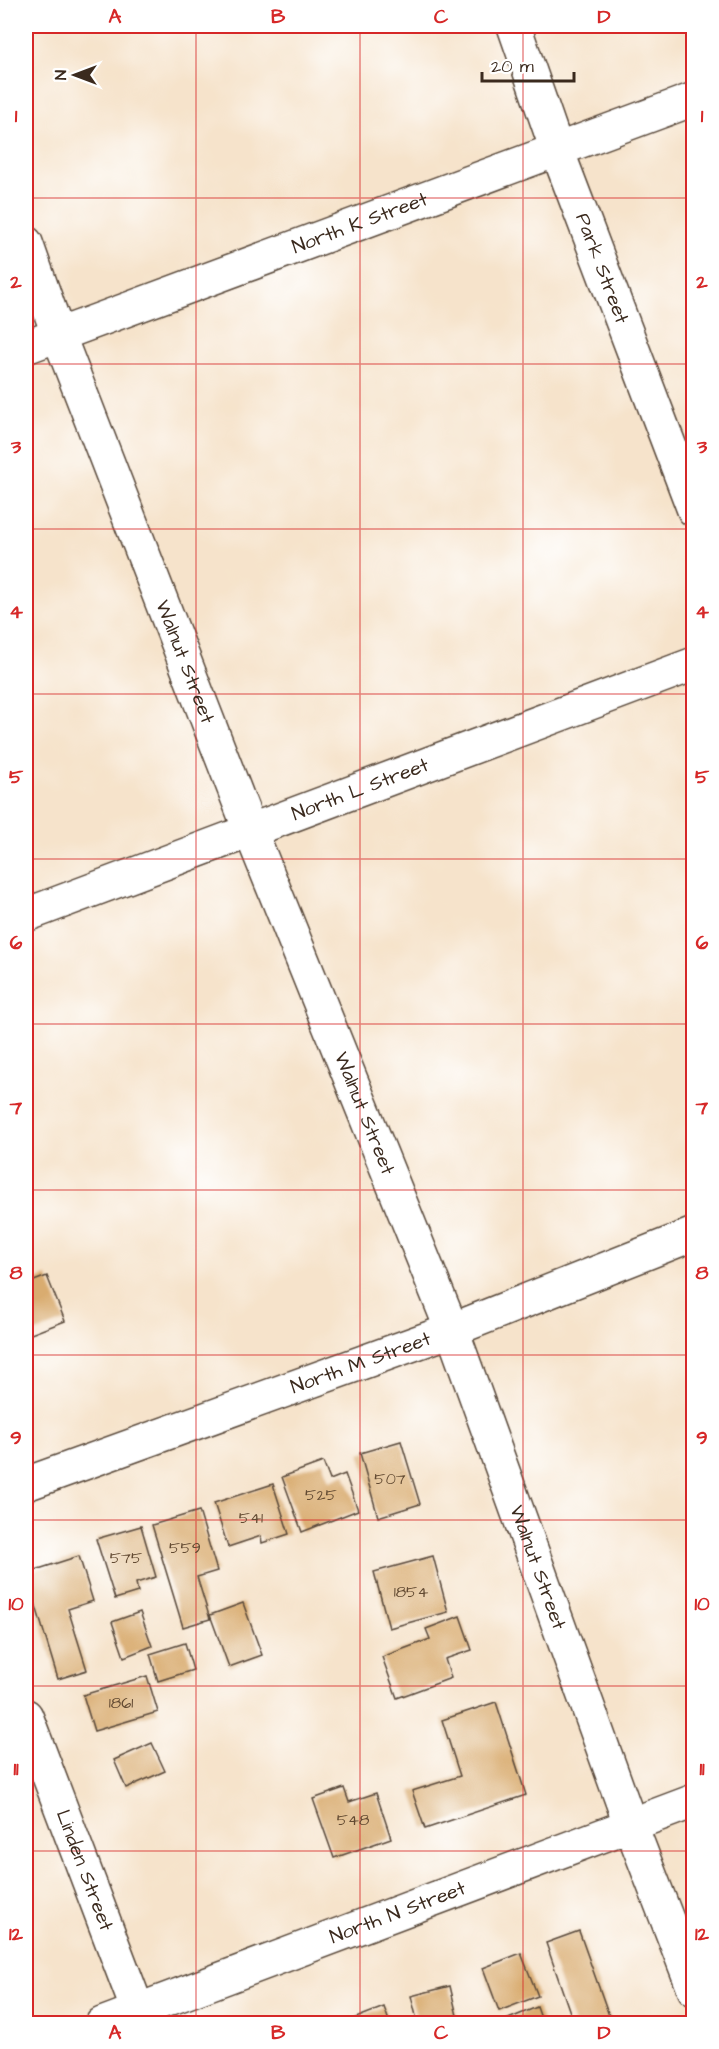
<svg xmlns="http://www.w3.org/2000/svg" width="719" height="2049" font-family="'Architects Daughter',sans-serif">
<rect width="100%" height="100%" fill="#fff"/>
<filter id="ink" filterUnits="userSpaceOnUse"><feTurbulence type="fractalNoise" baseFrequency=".0167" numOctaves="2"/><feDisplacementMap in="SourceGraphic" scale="12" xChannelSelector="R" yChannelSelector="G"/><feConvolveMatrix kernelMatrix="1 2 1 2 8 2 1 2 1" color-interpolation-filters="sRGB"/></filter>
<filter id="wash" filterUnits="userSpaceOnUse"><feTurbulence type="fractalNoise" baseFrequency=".008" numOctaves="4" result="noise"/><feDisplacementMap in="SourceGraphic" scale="24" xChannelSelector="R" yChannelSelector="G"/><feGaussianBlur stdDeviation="1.35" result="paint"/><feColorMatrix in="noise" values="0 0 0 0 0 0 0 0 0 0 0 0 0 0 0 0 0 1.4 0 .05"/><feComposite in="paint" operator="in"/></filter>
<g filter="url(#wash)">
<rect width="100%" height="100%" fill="#f6e3cb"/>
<g id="blocks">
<path fill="#d9ac6f" d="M 47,1276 L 65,1321 L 26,1336 L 26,1284 Z
M 401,1441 L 420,1504 L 378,1517 L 360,1453 Z
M 323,1462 L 330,1480 L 345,1474 L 358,1510 L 302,1532 L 282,1477 Z
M 273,1484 L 289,1534 L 262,1543 L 261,1536 L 228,1547 L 214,1503 Z
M 199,1511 L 217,1571 L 197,1577 L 210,1619 L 183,1627 L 152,1525 Z
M 141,1526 L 156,1577 L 136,1583 L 138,1592 L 115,1599 L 96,1539 Z
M 79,1556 L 93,1601 L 68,1609 L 87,1670 L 58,1679 L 26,1573 Z
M 433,1556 L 448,1612 L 389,1628 L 374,1572 Z
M 243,1603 L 262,1655 L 229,1667 L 210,1615 Z
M 140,1612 L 152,1646 L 124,1657 L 112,1622 Z
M 460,1616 L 472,1650 L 445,1659 L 451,1678 L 397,1698 L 382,1657 L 430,1639 L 426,1629 Z
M 185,1643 L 193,1670 L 158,1681 L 150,1654 Z
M 147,1676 L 158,1712 L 94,1731 L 83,1695 Z
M 496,1702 L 526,1795 L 425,1829 L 412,1791 L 460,1776 L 442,1720 Z
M 152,1743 L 165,1771 L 126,1788 L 114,1760 Z
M 344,1788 L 349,1802 L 376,1793 L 391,1838 L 334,1858 L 313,1799 Z
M 579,1931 L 612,2024 L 574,2024 L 546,1943 Z
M 521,1953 L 538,1996 L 499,2011 L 483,1968 Z
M 450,1986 L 459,2024 L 418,2024 L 411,1996 Z
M 384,2007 L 390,2024 L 343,2024 L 343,2023 Z
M 537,2007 L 543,2024 L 508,2024 L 506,2020 Z"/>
</g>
</g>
<g filter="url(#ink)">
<use href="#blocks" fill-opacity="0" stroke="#574638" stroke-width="1.5"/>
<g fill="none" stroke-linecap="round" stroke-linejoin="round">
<defs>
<g id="minor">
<path id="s1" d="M 514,26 L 557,150 L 694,510"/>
<path id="s2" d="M 26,243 L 58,334 L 250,830 L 452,1330 L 631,1826 L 694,1989"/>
<path id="s3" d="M 26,347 L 694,99"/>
<path id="s4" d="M 26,915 L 694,664"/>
<path id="s5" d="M 26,1484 L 452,1330 L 694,1234"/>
<path id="s6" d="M 26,1716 L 143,2024"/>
<path id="s7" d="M 102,2024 L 694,1801"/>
</g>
</defs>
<use href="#minor" stroke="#574638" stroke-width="36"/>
<use href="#minor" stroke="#fff" stroke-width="33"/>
</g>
</g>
<path fill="none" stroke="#d62828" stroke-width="1.5" stroke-opacity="0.55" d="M 196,26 L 196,2024M 360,26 L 360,2024M 523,26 L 523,2024M 26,198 L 694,198M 26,364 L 694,364M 26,529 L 694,529M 26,694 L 694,694M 26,859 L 694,859M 26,1024 L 694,1024M 26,1190 L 694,1190M 26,1355 L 694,1355M 26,1520 L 694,1520M 26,1686 L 694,1686M 26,1851 L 694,1851"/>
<g text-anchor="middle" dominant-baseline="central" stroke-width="5" stroke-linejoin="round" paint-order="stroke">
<g font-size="16" fill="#624a32">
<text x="390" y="1479">507</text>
<text x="321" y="1495">525</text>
<text x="251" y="1518">541</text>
<text x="185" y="1548">559</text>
<text x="126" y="1558">575</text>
<text x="411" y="1592">1854</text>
<text x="121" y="1703">1861</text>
<text x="353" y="1820">548</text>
</g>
<g font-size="20" fill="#3b2a1e" stroke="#fff">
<text stroke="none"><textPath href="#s3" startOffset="356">North K Street</textPath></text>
<text stroke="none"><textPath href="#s1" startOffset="258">Park Street</textPath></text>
<text stroke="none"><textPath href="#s2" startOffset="448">Walnut Street</textPath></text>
<text stroke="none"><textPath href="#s4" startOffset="357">North L Street</textPath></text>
<text stroke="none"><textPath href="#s2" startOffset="934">Walnut Street</textPath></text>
<text stroke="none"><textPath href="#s5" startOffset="356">North M Street</textPath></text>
<text stroke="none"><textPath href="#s2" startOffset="1420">Walnut Street</textPath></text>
<text stroke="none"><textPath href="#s6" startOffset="165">Linden Street</textPath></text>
<text stroke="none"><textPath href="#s7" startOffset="316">North N Street</textPath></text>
</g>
</g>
<rect width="719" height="2049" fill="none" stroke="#fff" stroke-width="66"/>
<g transform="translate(75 75) rotate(270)" stroke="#ffffff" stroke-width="4.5" paint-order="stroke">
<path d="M0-4.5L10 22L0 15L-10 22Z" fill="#3b2a1e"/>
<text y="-9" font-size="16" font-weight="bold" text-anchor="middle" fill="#3b2a1e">N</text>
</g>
<path d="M482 72v9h92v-9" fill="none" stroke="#3b2a1e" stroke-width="3"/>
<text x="491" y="72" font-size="18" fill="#3b2a1e" stroke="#ffffff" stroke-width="4.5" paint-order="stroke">20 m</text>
<rect x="33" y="33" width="653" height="1983" fill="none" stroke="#d62828" stroke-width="2"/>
<g font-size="20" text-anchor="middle" font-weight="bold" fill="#d62828">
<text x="115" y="23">A</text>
<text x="278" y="23">B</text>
<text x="441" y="23">C</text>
<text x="604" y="23">D</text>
<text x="16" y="122">1</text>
<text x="702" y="122">1</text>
<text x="16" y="288">2</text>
<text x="702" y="288">2</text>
<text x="16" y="453">3</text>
<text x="702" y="453">3</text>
<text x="16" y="618">4</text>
<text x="702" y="618">4</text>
<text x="16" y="783">5</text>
<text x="702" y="783">5</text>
<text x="16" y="949">6</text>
<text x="702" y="949">6</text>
<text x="16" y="1114">7</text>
<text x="702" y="1114">7</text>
<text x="16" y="1279">8</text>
<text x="702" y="1279">8</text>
<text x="16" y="1444">9</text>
<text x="702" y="1444">9</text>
<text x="16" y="1610">10</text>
<text x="702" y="1610">10</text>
<text x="16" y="1775">11</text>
<text x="702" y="1775">11</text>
<text x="16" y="1940">12</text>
<text x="702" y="1940">12</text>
<text x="115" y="2039">A</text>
<text x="278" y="2039">B</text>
<text x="441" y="2039">C</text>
<text x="604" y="2039">D</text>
</g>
</svg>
